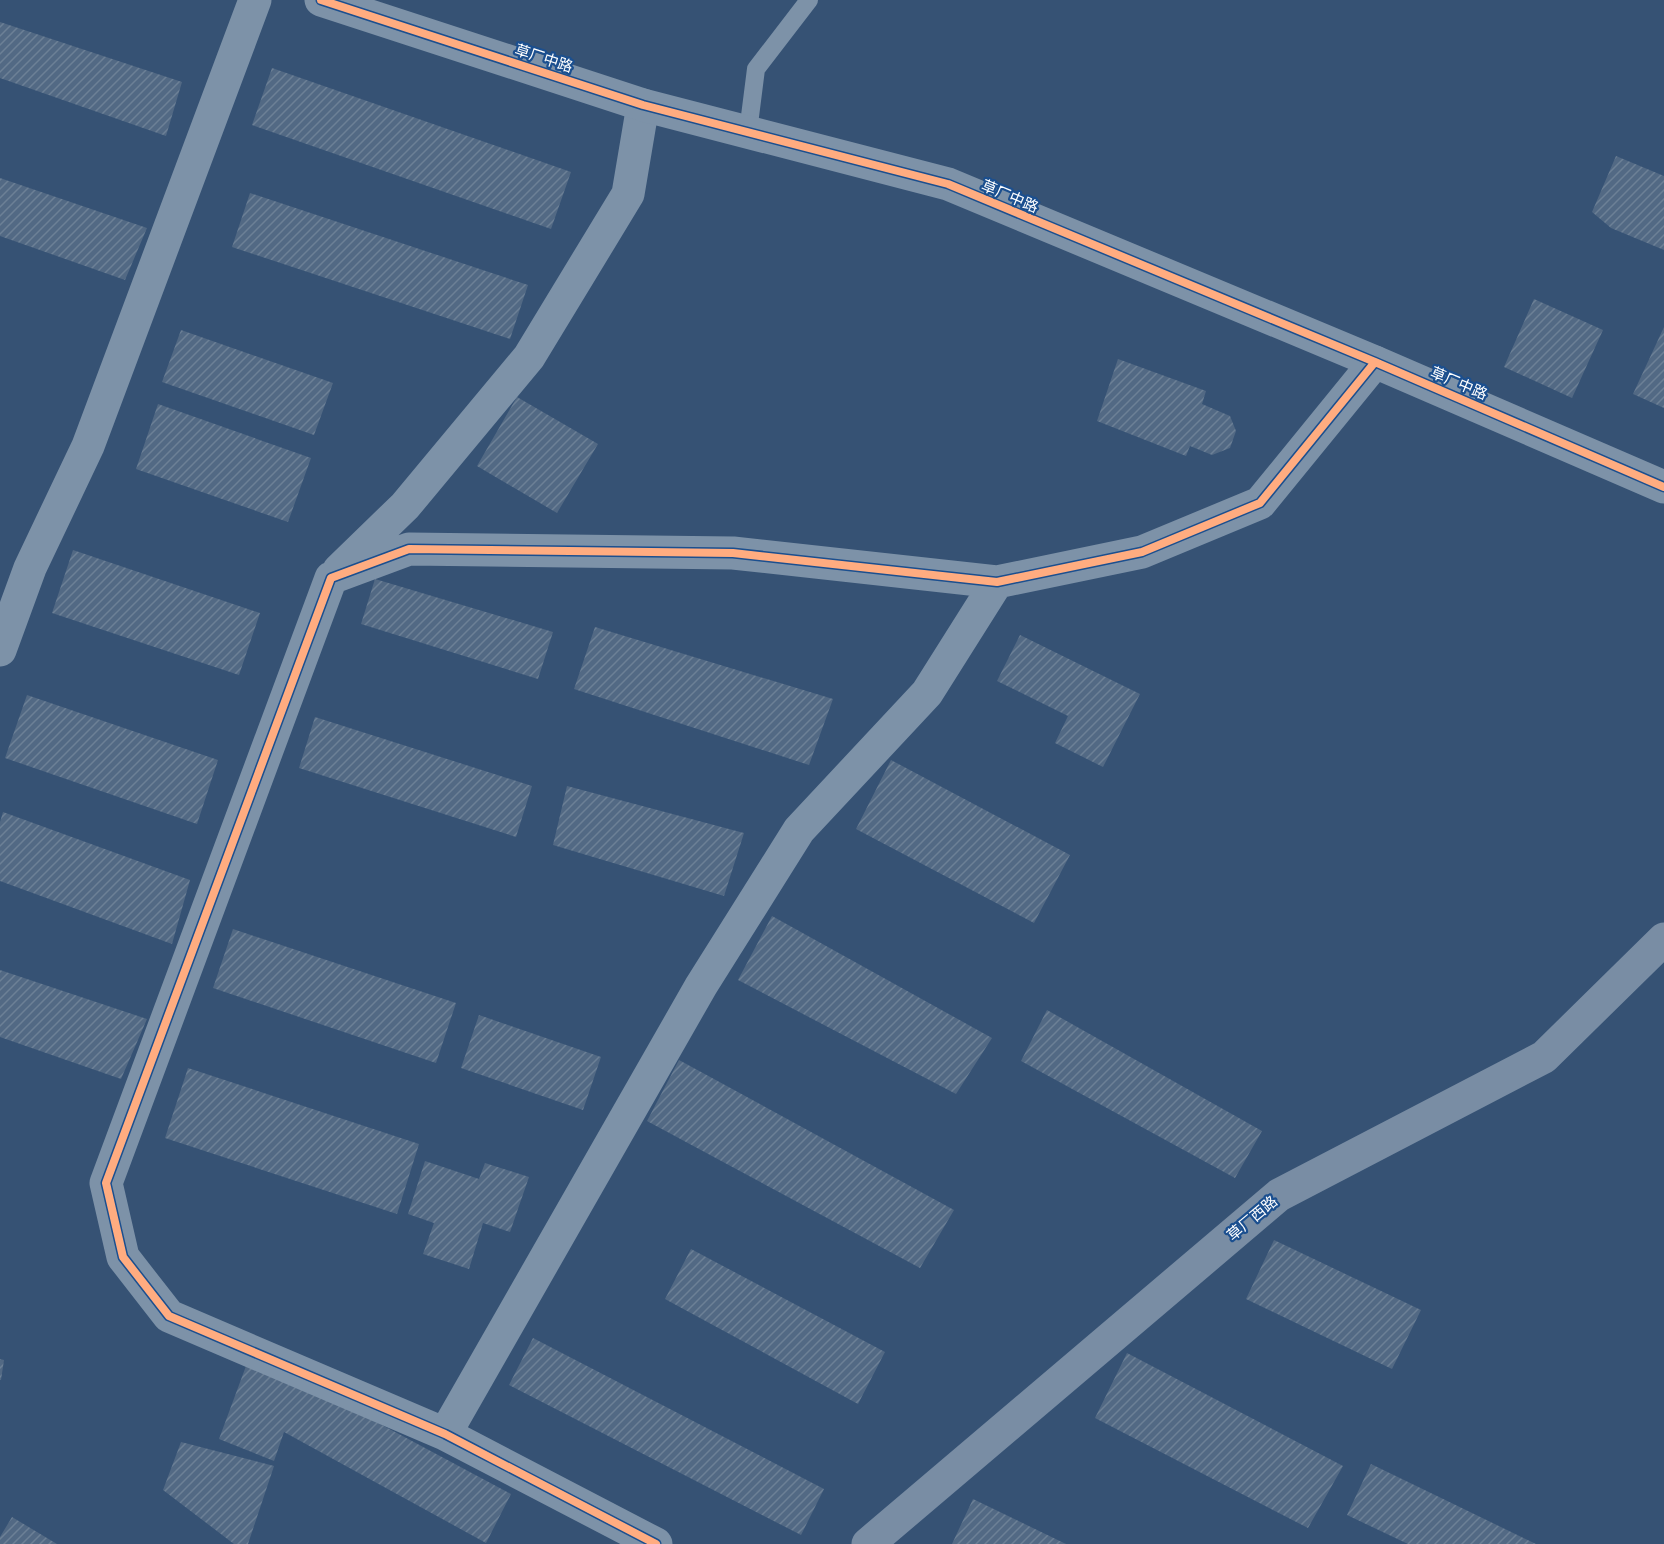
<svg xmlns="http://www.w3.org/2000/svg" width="1664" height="1544" font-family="Montserrat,'Noto Sans SC',sans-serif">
<defs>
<pattern id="building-hatch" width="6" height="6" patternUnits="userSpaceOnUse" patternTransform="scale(1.5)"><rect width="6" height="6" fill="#526984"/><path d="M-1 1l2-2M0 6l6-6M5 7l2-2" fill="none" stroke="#6c8096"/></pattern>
</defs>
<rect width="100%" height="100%" fill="#365274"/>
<path fill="url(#building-hatch)" d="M 0,22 L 182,82 L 166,136 L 0,78 Z
M 272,68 L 571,172 L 551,229 L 252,125 Z
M 1616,156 L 1664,176 L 1664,250 L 1611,228 L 1592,212 Z
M 0,178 L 147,228 L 125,280 L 0,236 Z
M 250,193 L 528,285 L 510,339 L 232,247 Z
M 1534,299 L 1603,330 L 1572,398 L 1504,367 Z
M 1664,327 L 1664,408 L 1633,394 Z
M 181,330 L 333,383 L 314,435 L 162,382 Z
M 1118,359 L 1206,391 L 1202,404 L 1230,416 L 1236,431 L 1230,448 L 1212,455 L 1190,446 L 1186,456 L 1097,421 Z
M 517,397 L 598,444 L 557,513 L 477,466 Z
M 158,404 L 311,458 L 288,522 L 136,469 Z
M 73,550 L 260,613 L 239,675 L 52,613 Z
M 375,579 L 553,632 L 538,679 L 361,624 Z
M 595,627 L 833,699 L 809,765 L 574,689 Z
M 1020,635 L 1140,694 L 1103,767 L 1055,743 L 1068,716 L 997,681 Z
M 27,695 L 218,760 L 197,824 L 5,758 Z
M 315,717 L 532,786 L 516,837 L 299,768 Z
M 891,760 L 1070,855 L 1034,923 L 856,829 Z
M 567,786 L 744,833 L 724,896 L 553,845 Z
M 3,812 L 190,880 L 172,944 L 0,881 L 0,822 Z
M 772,916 L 992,1038 L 956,1094 L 738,980 Z
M 233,929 L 456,1003 L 436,1063 L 213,988 Z
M 0,970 L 147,1019 L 121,1079 L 0,1037 Z
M 1047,1010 L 1262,1131 L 1235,1178 L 1021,1061 Z
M 479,1015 L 601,1057 L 583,1110 L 461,1068 Z
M 679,1060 L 954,1210 L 920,1268 L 647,1121 Z
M 188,1068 L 419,1144 L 397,1214 L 165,1138 Z
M 425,1161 L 479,1179 L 485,1163 L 529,1177 L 510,1232 L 483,1223 L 469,1269 L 423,1254 L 434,1223 L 408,1214 Z
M 1274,1240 L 1421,1310 L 1392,1369 L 1246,1299 Z
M 691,1249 L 885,1352 L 858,1404 L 665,1299 Z
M 533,1338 L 824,1489 L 801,1535 L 509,1385 Z
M 1127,1353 L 1343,1466 L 1308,1528 L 1095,1418 Z
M 0,1359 L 4,1360 L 1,1380 L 0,1380 Z
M 246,1366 L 313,1388 L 511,1494 L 486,1543 L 284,1432 L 274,1461 L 219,1439 Z
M 181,1442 L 274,1466 L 248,1544 L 234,1544 L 163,1490 Z
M 1371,1464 L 1536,1544 L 1408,1544 L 1347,1515 Z
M 973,1499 L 1066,1544 L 952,1544 Z
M 12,1517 L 57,1544 L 0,1544 L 0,1537 Z"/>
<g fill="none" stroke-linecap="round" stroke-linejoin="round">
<path stroke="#7d92a8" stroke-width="18" d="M 748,132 L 756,69 L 809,0"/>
<path stroke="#7d92a8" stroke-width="33" d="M 339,570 L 405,506 L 529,357 L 628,194 L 643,105
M 0,650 L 30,568 L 88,446 L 255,0
M 445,1434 L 701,986 L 799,830 L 927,693 L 997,582
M 656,1544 L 445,1434 L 169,1316 L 123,1257 L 106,1183 L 331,578 L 409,549 L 733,553 L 997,582 L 1142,552 L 1260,503 L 1375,362"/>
<path stroke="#7d92a8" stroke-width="33" d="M 321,0 L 643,105 L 948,184 L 1375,362 L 1664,487"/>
<path stroke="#798da4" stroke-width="33" d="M 868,1544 L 1279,1195 L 1544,1057 L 1664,939"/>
<defs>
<path id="cycleway" d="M 321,0 L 643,105 L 948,184 L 1375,362 L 1664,487
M 656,1544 L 445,1434 L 169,1316 L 123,1257 L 106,1183 L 331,578 L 409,549 L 733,553 L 997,582 L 1142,552 L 1260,503 L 1375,362"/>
</defs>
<use href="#cycleway" stroke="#1b4f8f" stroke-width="11"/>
<use href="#cycleway" stroke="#ffac80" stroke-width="8"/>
</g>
<g text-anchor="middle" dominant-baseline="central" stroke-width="4.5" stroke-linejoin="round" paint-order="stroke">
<g font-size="15" fill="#fff" stroke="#1b4f8f">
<text transform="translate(544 58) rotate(18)">草厂中路</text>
<text transform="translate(1010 196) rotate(23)">草厂中路</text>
<text transform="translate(1459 383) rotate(23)">草厂中路</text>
<text transform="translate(1252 1218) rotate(-40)">草厂西路</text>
</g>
</g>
</svg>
